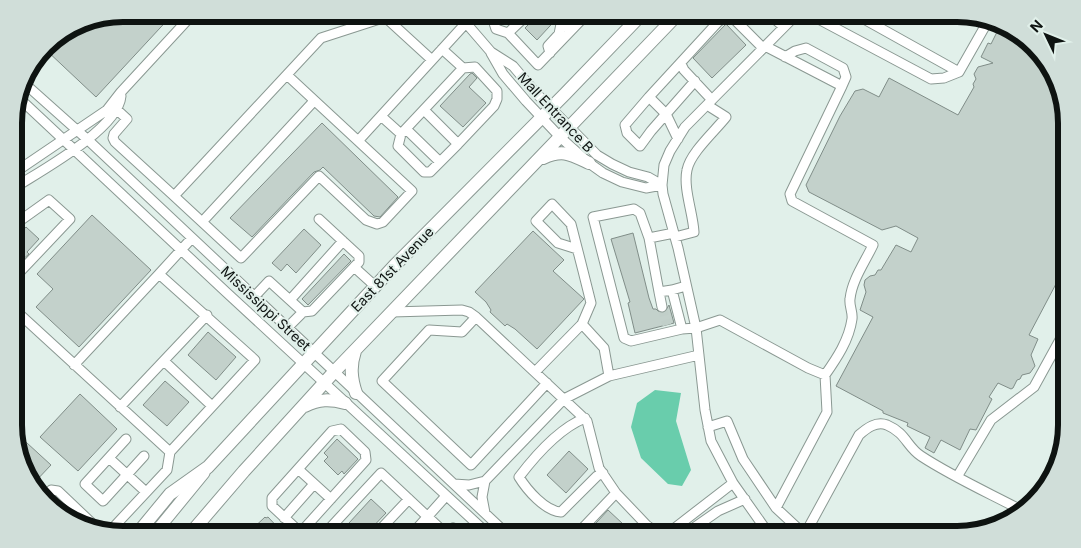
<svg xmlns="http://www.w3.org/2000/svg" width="1081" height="548" font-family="Inter,sans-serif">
<rect width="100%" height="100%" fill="#e1f0ea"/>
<path fill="#69cdac" d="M 655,390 L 681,393 L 676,421 L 691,470 L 682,486 L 668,484 L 641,458 L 631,427 L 637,403 Z"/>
<path fill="#c3d1cb" stroke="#808d88" d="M 123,14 L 128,18 L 132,14 L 173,14 L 96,97 L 45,49 L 51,41 L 82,22 Z
M 536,14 L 561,14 L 537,40 L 525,28 L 534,19 L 533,18 Z
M 726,24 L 746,45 L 712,78 L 693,58 Z
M 1001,24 L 1006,25 L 1010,30 L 1049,62 L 1066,109 L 1067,287 L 1057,282 L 1029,335 L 1038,339 L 1031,355 L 1035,366 L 1030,373 L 1022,375 L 1020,379 L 1017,380 L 1013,388 L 1011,389 L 998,383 L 989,397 L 992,399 L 976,430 L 970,429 L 960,450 L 941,440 L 934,453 L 925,448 L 930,437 L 907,426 L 908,423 L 883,413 L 883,411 L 836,386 L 873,317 L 860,310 L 866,292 L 864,285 L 865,280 L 870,276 L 875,275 L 878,270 L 881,270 L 896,245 L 911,252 L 918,238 L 896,226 L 882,230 L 809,192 L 806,185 L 840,116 L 855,91 L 863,89 L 879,97 L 889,78 L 958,115 L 974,87 L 973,84 L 976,79 L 974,74 L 978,67 L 993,63 L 981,57 L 988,43 L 991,44 Z
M 472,73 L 477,78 L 469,87 L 486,103 L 463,127 L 440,106 L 470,74 Z
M 322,123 L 398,197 L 380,217 L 374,216 L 323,167 L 320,170 L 314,172 L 252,237 L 230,218 Z
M 92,215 L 151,270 L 79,347 L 36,307 L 53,289 L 37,274 Z
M 26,227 L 39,239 L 27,252 L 29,254 L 14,267 L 14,240 Z
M 304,229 L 321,245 L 296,273 L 287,264 L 281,271 L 272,263 Z
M 533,231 L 564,260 L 553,271 L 584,299 L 537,349 L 515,329 L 507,324 L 505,326 L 490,312 L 491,310 L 486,302 L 475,292 Z
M 633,233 L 649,298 L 653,309 L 656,309 L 660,313 L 664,313 L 669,305 L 674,323 L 635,333 L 628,303 L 630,302 L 611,239 Z
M 344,254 L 351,261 L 308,305 L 302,299 Z
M 208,332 L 236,357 L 216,380 L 188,355 Z
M 165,381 L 189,402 L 167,426 L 143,405 Z
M 80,394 L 117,429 L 78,471 L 40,437 Z
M 15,432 L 51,465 L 33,484 L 15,439 Z
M 337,439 L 358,459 L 344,474 L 342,471 L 338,475 L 324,461 L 328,457 L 324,453 Z
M 569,451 L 588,469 L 566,493 L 547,475 Z
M 371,499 L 386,513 L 366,534 L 361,534 L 349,523 Z
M 608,510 L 623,524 L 614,534 L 586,534 Z
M 265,517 L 266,518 L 268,517 L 284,534 L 247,534 Z"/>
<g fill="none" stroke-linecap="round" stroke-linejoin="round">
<path stroke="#c1cfc9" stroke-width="9" stroke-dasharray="9 4.5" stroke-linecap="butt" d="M 662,307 L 667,325"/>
<defs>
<path id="minor" d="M 462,14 L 466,23 L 491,52 L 513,66 L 535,92 L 597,155 L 612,164 L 629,172 L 648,177 L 662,185
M 491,14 L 496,29 L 508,33 L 538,65 L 587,14
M 769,14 L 784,27
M 809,14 L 931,79 L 944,78 L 959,72 L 988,21
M 855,14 L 959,72
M 385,17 L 432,60
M 567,27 L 576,18 L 576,14
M 508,33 L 528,14
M 491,53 L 503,74 L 526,101 L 560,137 L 589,163 L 603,173 L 622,182 L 646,188 L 662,185
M 550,53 L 548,46 L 559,34 L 561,24 L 568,14
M 785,57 L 795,51 L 806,48 L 843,68 L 846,77 L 842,86
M 681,64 L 684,70 L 712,100
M 287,75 L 412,191 L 383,222 L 377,224 L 366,220 L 319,176 L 241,258 L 174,196 L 321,38 L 395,14
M 23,82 L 88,140 L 507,534
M 649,97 L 625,125 L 627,133 L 640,146 L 651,131 L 695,81
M 19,98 L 226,292 L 488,534
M 114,107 L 127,119 L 114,134 L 113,138 L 115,142 L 174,196
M 381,116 L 401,134 L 463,68 L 442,49
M 406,129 L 440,162
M 401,134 L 398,146 L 424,172 L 430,172 L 458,144 L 424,110
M 678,139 L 666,114 L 649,97 L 718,22 L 727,16 L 732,17 L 763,48
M 358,141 L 466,23
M 458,144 L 494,106 L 497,99 L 497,91 L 475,67 L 463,68
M 14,173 L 107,110 L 121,92 L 193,14
M 14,188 C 42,170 118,129 121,96
M 319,219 L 359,256 L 359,262 L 354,267 L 375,286
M 202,222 L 314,101
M 14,225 L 49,200 L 70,219 L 17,275 L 14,275
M 674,233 L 649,238 L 659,292 L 672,290 L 686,286
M 675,237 L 694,232 C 693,213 683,188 687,170 C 690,153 715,131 726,117 L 707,105
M 649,238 L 640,213 L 634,209 L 593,217 L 624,338 L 631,341 L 682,329
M 577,249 L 558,243 L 536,221 L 552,204 L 571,224 L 583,271 L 591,303 L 582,324
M 159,274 L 192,238
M 672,290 L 682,329 L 696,328 L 720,320 L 808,368 L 825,375 C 837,358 849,340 852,319 C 853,312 849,306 850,299 C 852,280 865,262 873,245 L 792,201 L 790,194 L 842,86 L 765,46
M 659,292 L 662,307
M 254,297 L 269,281 L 303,312 L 312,311 L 354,267
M 290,300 L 343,241
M 14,309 L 170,452 L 167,470 L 110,531
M 392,312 L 462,310 L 469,312 L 476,317 L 587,421 L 599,468 L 616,493 L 655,534
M 476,317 L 462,332 L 429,330 L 382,381 L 471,465 L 547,383
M 287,328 L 303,312
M 164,361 L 212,406
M 74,365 L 159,274 L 255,360 L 170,452
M 535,372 L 582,324 L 604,348 L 609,376
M 120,407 L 207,315
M 585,418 C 560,428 535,456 519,477 C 527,490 545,511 561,512 L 597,476 L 603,473
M 708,427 L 727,421 L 743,459 L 776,508 L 804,534
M 126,439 L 85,484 L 103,501 L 144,456
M 109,458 L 146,492
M 298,469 L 331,499
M 957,477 L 991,420 L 1034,387 L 1067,327
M 485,481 L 482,497 L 485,513
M 454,484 L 469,485 L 485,481 L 564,399 L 609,376 L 699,355
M 44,498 L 51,490 L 58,491 L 98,529
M 776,508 L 827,412 L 825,375
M 284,518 L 314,484
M 301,532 L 366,460 L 365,452 L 341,429 L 332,431 L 272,498 L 272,506 L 302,534
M 337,534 L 330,528 L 381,473 L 445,533 L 453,528 L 459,534
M 376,534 L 409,499
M 412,534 L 446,496
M 577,534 L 616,493
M 640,534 L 648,526
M 667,534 L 733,483
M 685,534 L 718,511 L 745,499
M 769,534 L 733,483 L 711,441 L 705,410 L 696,328 L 678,248 L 663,194 L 662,185 L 664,165 L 670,151 L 685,127 L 797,14
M 805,534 L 859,435 C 867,428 876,421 887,425 C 906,433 907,447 921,456 C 953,477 989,493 1023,511"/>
<path id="major" d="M 154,534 L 204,473"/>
<path id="highway" d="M 543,158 C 563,149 570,154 589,163
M 355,351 C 350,366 351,378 356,393
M 305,406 C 319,399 330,399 345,403
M 137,534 L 170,494 L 208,467 L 394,266 L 565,94 L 642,14
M 190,534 L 244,471 L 334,372 L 678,14"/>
</defs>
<use href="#minor" stroke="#8a9892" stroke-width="11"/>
<use href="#major" stroke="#8a9892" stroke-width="13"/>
<use href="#highway" stroke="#8a9892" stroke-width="14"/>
<use href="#minor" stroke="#fff" stroke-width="9"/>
<use href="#major" stroke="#fff" stroke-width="11"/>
<use href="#highway" stroke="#fff" stroke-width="12"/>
</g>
<g text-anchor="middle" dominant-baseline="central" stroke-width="4" stroke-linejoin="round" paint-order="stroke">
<g font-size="14" fill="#0e1311" stroke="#e1f0ea">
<text transform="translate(556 112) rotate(47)">Mall Entrance B</text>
<text transform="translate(392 269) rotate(-46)">East 81st Avenue</text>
<text transform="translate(266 308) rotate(43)">Mississippi Street</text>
</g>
</g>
<path d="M0 0H1081V548H0ZM123 22H957A101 101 0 0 1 1058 123V425A101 101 0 0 1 957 526H123A101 101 0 0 1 22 425V123A101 101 0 0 1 123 22Z" fill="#d0ded9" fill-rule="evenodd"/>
<path fill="none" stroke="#0e1311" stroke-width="6" d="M123 22H957A101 101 0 0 1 1058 123V425A101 101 0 0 1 957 526H123A101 101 0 0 1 22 425V123A101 101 0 0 1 123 22Z"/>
<g transform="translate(1046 35) rotate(313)" stroke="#e1f0ea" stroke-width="4" paint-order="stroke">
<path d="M0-4L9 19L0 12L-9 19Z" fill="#0e1311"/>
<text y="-8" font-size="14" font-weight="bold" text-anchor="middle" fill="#0e1311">N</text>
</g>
</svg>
